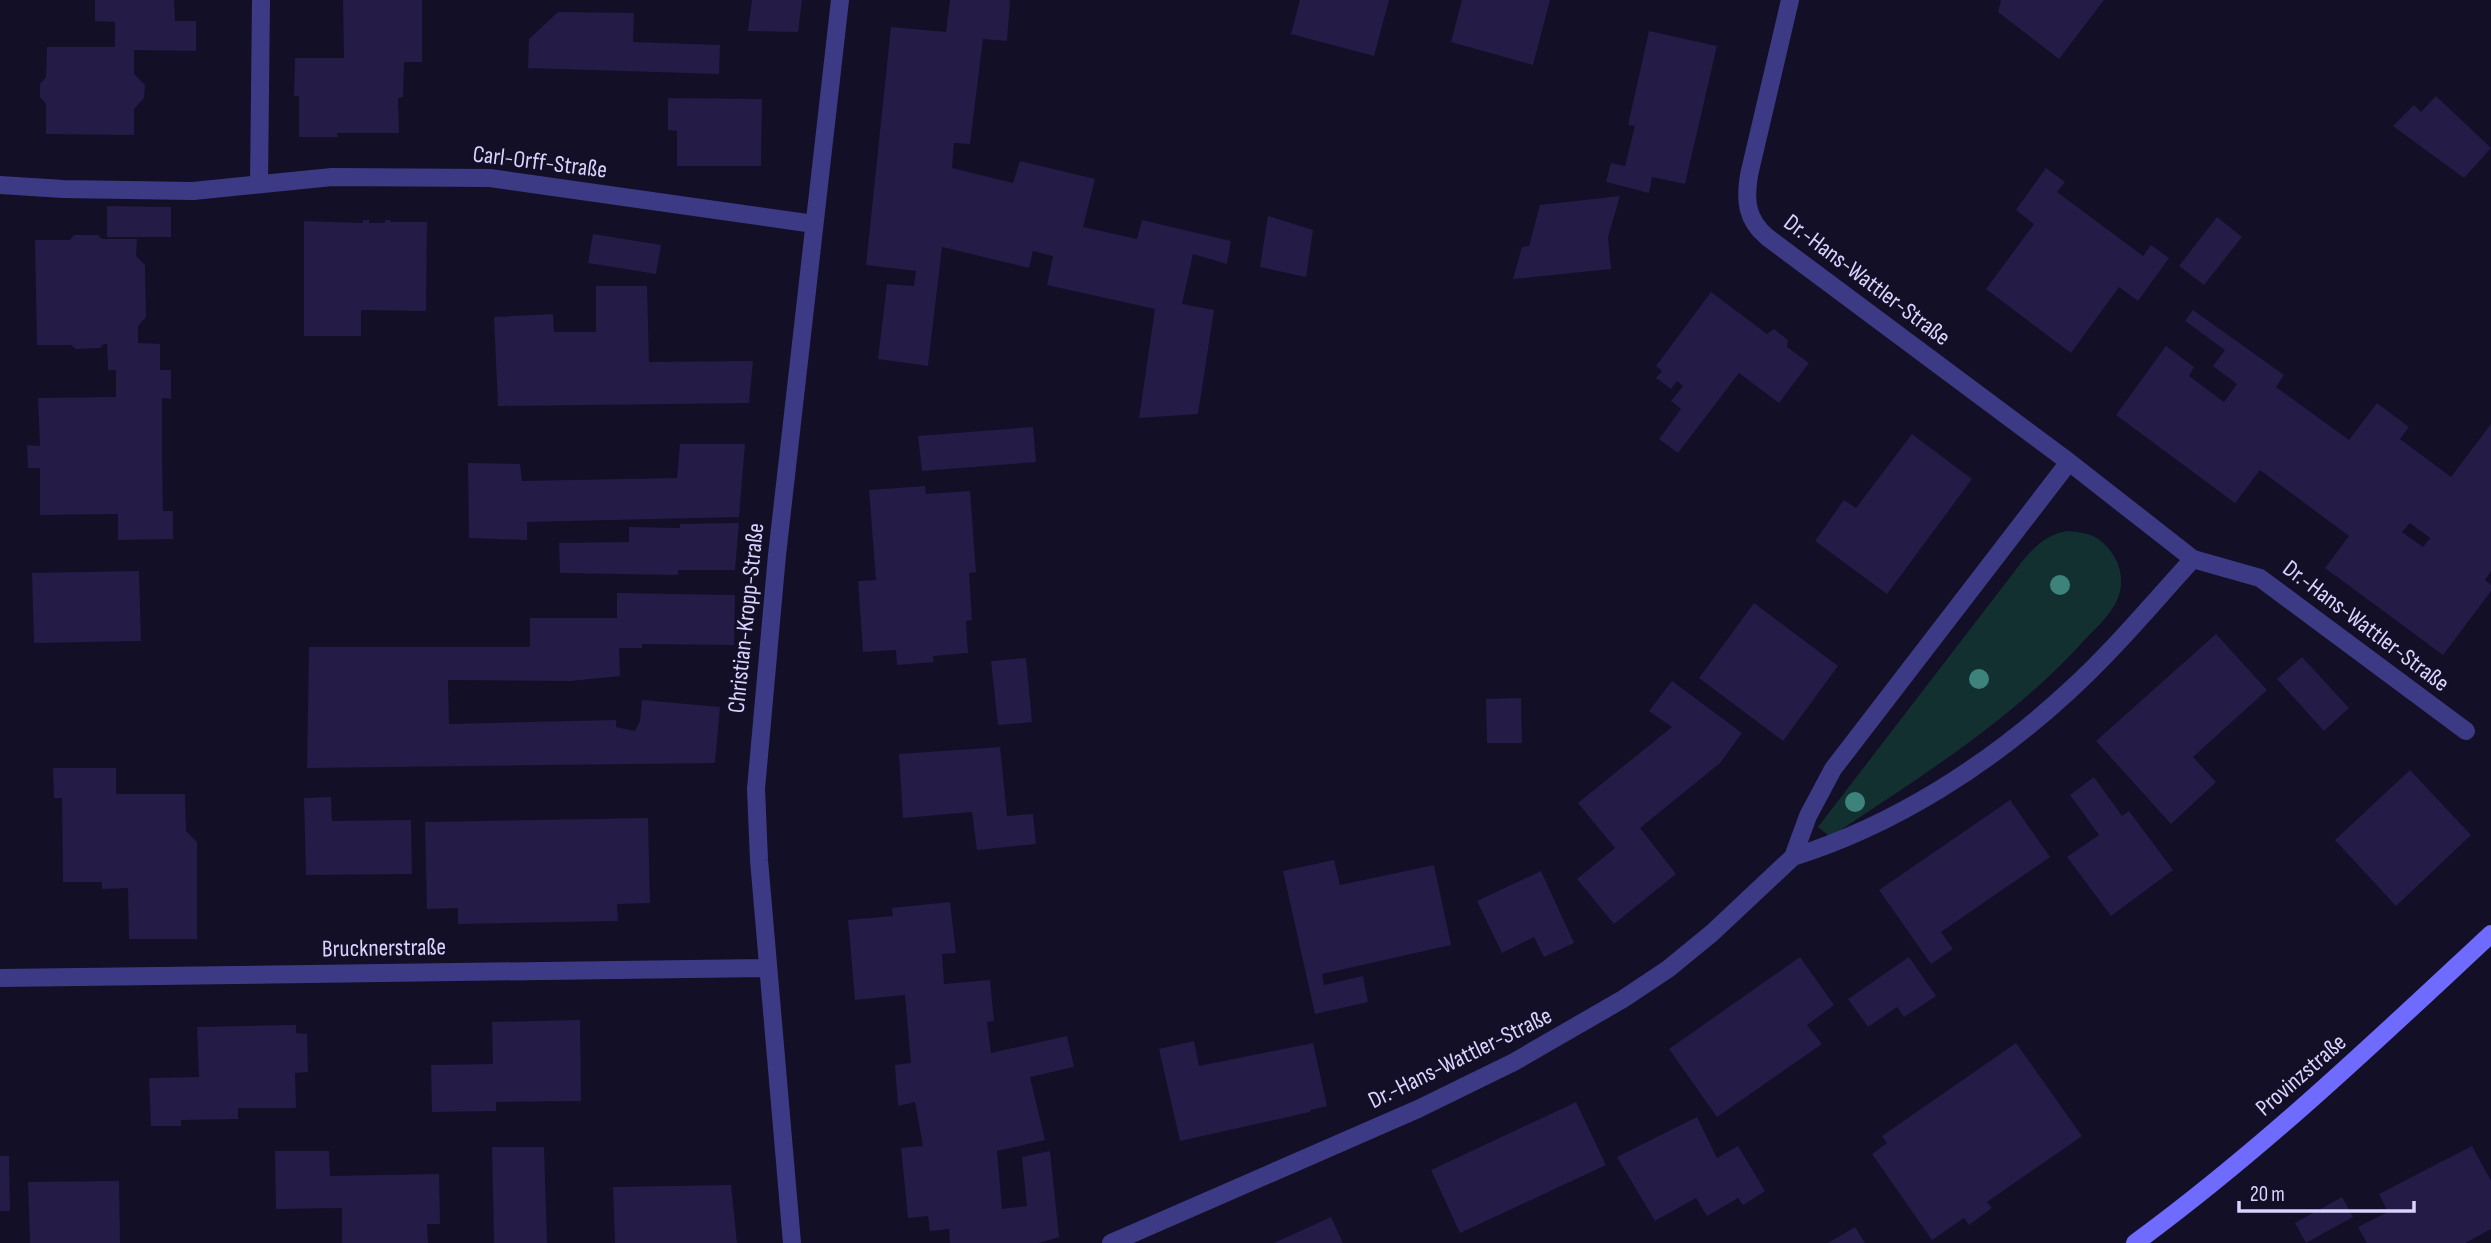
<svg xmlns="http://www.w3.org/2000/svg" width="2491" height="1243" font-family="'Sofia Sans Condensed',sans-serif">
<rect width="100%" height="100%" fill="#130f26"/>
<path fill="#12302f" d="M 2067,531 C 2077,532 2090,533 2098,539 C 2121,555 2129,585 2112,609 C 2104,622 2090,633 2080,645 C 2009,722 1917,779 1830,837 L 1818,827 L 2011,576 C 2027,555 2040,536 2067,531 Z"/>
<path fill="#241b47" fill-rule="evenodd" d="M 95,0 L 174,0 L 175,21 L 196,21 L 196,51 L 134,50 L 134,74 L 145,85 L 144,98 L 134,109 L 134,135 L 46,134 L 46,104 L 40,97 L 40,84 L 46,77 L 47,47 L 115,47 L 115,22 L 95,21 Z
M 343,0 L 422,0 L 422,62 L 404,62 L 403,97 L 398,98 L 399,133 L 337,133 L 338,137 L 299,137 L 299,96 L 294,96 L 295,58 L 344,58 Z
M 752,0 L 802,0 L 798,32 L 748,31 Z
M 950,0 L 1010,0 L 1007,41 L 983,39 L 970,144 L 954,143 L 952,168 L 1013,183 L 1020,161 L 1095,179 L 1083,227 L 1137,239 L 1142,220 L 1231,241 L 1227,264 L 1193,254 L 1182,304 L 1214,310 L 1198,414 L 1139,418 L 1155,309 L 1047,285 L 1053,256 L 1033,251 L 1029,268 L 942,247 L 928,366 L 878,359 L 887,284 L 914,286 L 916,271 L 866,265 L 891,27 L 946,32 Z
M 1300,0 L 1389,0 L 1374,56 L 1291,34 Z
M 1462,0 L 1550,0 L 1533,65 L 1451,42 Z
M 2001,0 L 2104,0 L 2059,59 L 1998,12 Z
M 558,12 L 634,13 L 633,42 L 720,45 L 719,74 L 528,68 L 529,39 Z
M 1649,31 L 1717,46 L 1685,184 L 1652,177 L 1649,193 L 1606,182 L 1611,163 L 1625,166 L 1635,126 L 1628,125 Z
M 2436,96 L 2491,148 L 2464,178 L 2393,126 L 2414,105 L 2421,112 Z
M 668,98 L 762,99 L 761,166 L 677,166 L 677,131 L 668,130 Z
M 2046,168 L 2065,182 L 2057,192 L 2143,256 L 2151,245 L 2169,258 L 2138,301 L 2119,287 L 2071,353 L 1986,289 L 2034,224 L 2016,210 Z
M 1620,196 L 1608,237 L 1611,269 L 1513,279 L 1522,247 L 1529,246 L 1540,205 Z
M 107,206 L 171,207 L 171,237 L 107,237 Z
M 1268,216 L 1313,230 L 1306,277 L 1260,267 Z
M 2217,217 L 2242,237 L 2204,285 L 2179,266 Z
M 363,220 L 369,220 L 369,223 L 385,223 L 385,220 L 390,220 L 390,222 L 427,222 L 426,311 L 361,310 L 361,336 L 304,336 L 304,221 L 363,223 Z
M 593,234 L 661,245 L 656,274 L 588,263 Z
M 74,235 L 98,235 L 102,239 L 137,239 L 136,256 L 145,265 L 146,317 L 138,326 L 138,343 L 160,344 L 160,370 L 171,370 L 171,399 L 162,398 L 162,455 L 163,511 L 173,511 L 173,539 L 118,540 L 118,514 L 40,515 L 40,468 L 28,468 L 27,445 L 40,446 L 38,398 L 116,397 L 116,370 L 108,370 L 107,344 L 104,344 L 100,348 L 76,349 L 71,345 L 37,345 L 35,240 L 70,240 Z
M 596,286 L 647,286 L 649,362 L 753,361 L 749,403 L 498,406 L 494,317 L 553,314 L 554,332 L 596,332 Z
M 1711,292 L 1767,334 L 1774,329 L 1788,340 L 1787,347 L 1809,363 L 1779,403 L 1739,373 L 1678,453 L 1659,439 L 1681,409 L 1671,401 L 1683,386 L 1677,381 L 1671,389 L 1656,378 L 1662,371 L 1656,366 Z
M 2193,310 L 2284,375 L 2276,387 L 2349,440 L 2377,403 L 2409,427 L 2400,439 L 2451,477 L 2491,424 L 2491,571 L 2485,580 L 2491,585 L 2491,591 L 2443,655 L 2325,568 L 2349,536 L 2260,470 L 2235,503 L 2116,415 L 2166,346 L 2194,367 L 2189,376 L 2224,402 L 2237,384 L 2213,366 L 2225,350 L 2185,321 ZM 2410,523 L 2430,538 L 2423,547 L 2402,532 Z
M 1033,427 L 1036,462 L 922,471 L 918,436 Z
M 1912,434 L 1972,479 L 1887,594 L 1815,541 L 1844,500 L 1856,508 Z
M 680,444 L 745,444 L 739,517 L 527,522 L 527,540 L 469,538 L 468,463 L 520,464 L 522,481 L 677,478 Z
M 925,486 L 926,494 L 970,491 L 976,572 L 969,573 L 972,620 L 966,621 L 968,653 L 933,656 L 934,662 L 897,665 L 896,650 L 863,652 L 858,581 L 876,580 L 869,490 Z
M 739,523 L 735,570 L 678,570 L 678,575 L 560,573 L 559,543 L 629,542 L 629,527 L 680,528 L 680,524 Z
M 139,571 L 141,641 L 34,643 L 32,573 Z
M 617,593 L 735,595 L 734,645 L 642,644 L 642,648 L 619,648 L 620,676 L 571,681 L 448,680 L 449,724 L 616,720 L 616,727 L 635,731 L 640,721 L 642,700 L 720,707 L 715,763 L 307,768 L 309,647 L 530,647 L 530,618 L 617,618 Z
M 1754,603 L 1838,666 L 1783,741 L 1699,678 Z
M 2216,634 L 2267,690 L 2193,757 L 2216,782 L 2171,824 L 2096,741 Z
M 2302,657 L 2349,708 L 2324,731 L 2277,679 Z
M 1026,658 L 1032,722 L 998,725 L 991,661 Z
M 1672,681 L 1742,733 L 1720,763 L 1640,828 L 1676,874 L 1614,924 L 1577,879 L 1615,848 L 1578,803 L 1672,727 L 1649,711 Z
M 1521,698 L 1522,743 L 1487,743 L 1486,699 Z
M 1000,747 L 1007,816 L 1033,814 L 1036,844 L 977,850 L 972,812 L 903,818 L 899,754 Z
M 53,768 L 116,768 L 116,794 L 185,794 L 186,831 L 197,842 L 197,939 L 129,939 L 128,888 L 102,889 L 102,882 L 63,882 L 62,798 L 54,798 Z
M 2410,770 L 2471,835 L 2396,906 L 2335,840 Z
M 2094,777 L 2122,816 L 2129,811 L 2173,870 L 2111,916 L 2067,857 L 2099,835 L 2070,795 Z
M 331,797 L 332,821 L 411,820 L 412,874 L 306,875 L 304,798 Z
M 2010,800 L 2050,857 L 1941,932 L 1953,949 L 1931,964 L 1879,890 Z
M 648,818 L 650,903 L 617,904 L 618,921 L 458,924 L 458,908 L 427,909 L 425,822 Z
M 1334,860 L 1340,885 L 1434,865 L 1451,945 L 1322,974 L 1324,985 L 1363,976 L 1368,1002 L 1315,1014 L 1283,871 Z
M 1541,871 L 1574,943 L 1544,957 L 1534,937 L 1502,953 L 1477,901 Z
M 950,902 L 956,953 L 942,954 L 944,984 L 990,980 L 994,1021 L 987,1022 L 991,1053 L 1067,1036 L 1074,1067 L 1030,1077 L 1045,1140 L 997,1151 L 1002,1209 L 1027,1206 L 1022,1157 L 1050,1151 L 1059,1237 L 1039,1243 L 950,1243 L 949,1229 L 930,1231 L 928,1216 L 908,1218 L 901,1148 L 923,1146 L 915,1102 L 898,1106 L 895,1065 L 911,1063 L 905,995 L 855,1000 L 848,920 L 893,916 L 892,908 Z
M 1800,957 L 1834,1005 L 1807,1025 L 1822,1044 L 1717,1117 L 1669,1049 Z
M 1909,957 L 1936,996 L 1904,1017 L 1897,1007 L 1868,1027 L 1848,999 Z
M 580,1020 L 581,1101 L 496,1102 L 496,1111 L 432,1112 L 431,1065 L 493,1064 L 492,1022 Z
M 296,1025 L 296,1033 L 307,1034 L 308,1072 L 295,1073 L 296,1108 L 238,1108 L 238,1119 L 181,1120 L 181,1126 L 151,1126 L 149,1078 L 199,1077 L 197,1027 Z
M 1194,1041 L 1199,1066 L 1313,1043 L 1327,1106 L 1310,1110 L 1310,1112 L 1180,1141 L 1159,1049 Z
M 2016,1043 L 2082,1136 L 1987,1202 L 1992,1208 L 1969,1225 L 1964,1218 L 1932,1240 L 1872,1154 L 1887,1143 L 1882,1136 Z
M 1576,1102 L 1606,1165 L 1460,1233 L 1431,1170 Z
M 1697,1117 L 1717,1158 L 1738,1146 L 1765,1191 L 1743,1205 L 1738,1198 L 1707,1216 L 1696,1198 L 1655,1221 L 1617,1157 Z
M 2472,1146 L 2491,1181 L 2491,1229 L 2465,1243 L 2367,1243 L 2358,1227 L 2388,1212 L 2379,1194 Z
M 492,1147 L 544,1147 L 547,1243 L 494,1243 Z
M 275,1151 L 329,1151 L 330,1176 L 439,1174 L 440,1224 L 427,1224 L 428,1243 L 342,1243 L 342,1208 L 276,1209 Z
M 0,1156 L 9,1156 L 10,1211 L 0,1211 Z
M 119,1181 L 120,1243 L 30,1243 L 28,1182 Z
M 731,1185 L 737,1243 L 615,1243 L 613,1187 Z
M 2342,1197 L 2353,1217 L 2306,1243 L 2295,1223 Z
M 1331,1217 L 1343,1243 L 1274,1243 Z
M 1855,1227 L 1865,1243 L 1828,1243 Z"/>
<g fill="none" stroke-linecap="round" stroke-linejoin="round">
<path stroke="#3d3a85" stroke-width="18" d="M 1790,0 L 1749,175 C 1745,200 1746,219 1767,237 L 2069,462
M 259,184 L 261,0
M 0,185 L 63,189 L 193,191 L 332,177 L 490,178 L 814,224
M 2193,559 L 2260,578 L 2466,731
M 0,978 L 768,968
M 792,1243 L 759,860 L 756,789 L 777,555 L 840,0
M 1111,1243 L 1418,1109 L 1514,1062 L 1623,999 L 1668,969 L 1712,933 L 1793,857 L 1808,816 L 1833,769 L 2069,462 L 2193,559 C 2152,604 2113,651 2069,691 C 1990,764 1895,825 1793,857"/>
<path stroke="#6f6bff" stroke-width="18" d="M 2135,1243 C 2262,1150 2376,1041 2491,934"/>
</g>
<g fill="#3d827b">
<circle cx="2060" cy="585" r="10"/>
<circle cx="1979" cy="679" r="10"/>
<circle cx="1855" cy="802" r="10"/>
</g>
<g text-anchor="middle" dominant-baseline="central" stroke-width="5" stroke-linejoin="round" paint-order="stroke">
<g font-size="24" fill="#d9d4ff" stroke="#130f26">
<text transform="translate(540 162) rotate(7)">Carl-Orff-Straße</text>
<text transform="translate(1867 280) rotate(37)">Dr.-Hans-Wattler-Straße</text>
<text transform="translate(746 618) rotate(-84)">Christian-Kropp-Straße</text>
<text transform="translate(2366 626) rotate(37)">Dr.-Hans-Wattler-Straße</text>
<text transform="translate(384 948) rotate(-1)">Brucknerstraße</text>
<text transform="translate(1460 1058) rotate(-26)">Dr.-Hans-Wattler-Straße</text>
<text transform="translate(2301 1075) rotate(-41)">Provinzstraße</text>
</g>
</g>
<path d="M2239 1201v10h175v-10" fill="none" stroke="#d9d4ff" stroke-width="3.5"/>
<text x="2250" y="1201" font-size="21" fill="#d9d4ff" stroke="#130f26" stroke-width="5" paint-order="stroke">20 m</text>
</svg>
